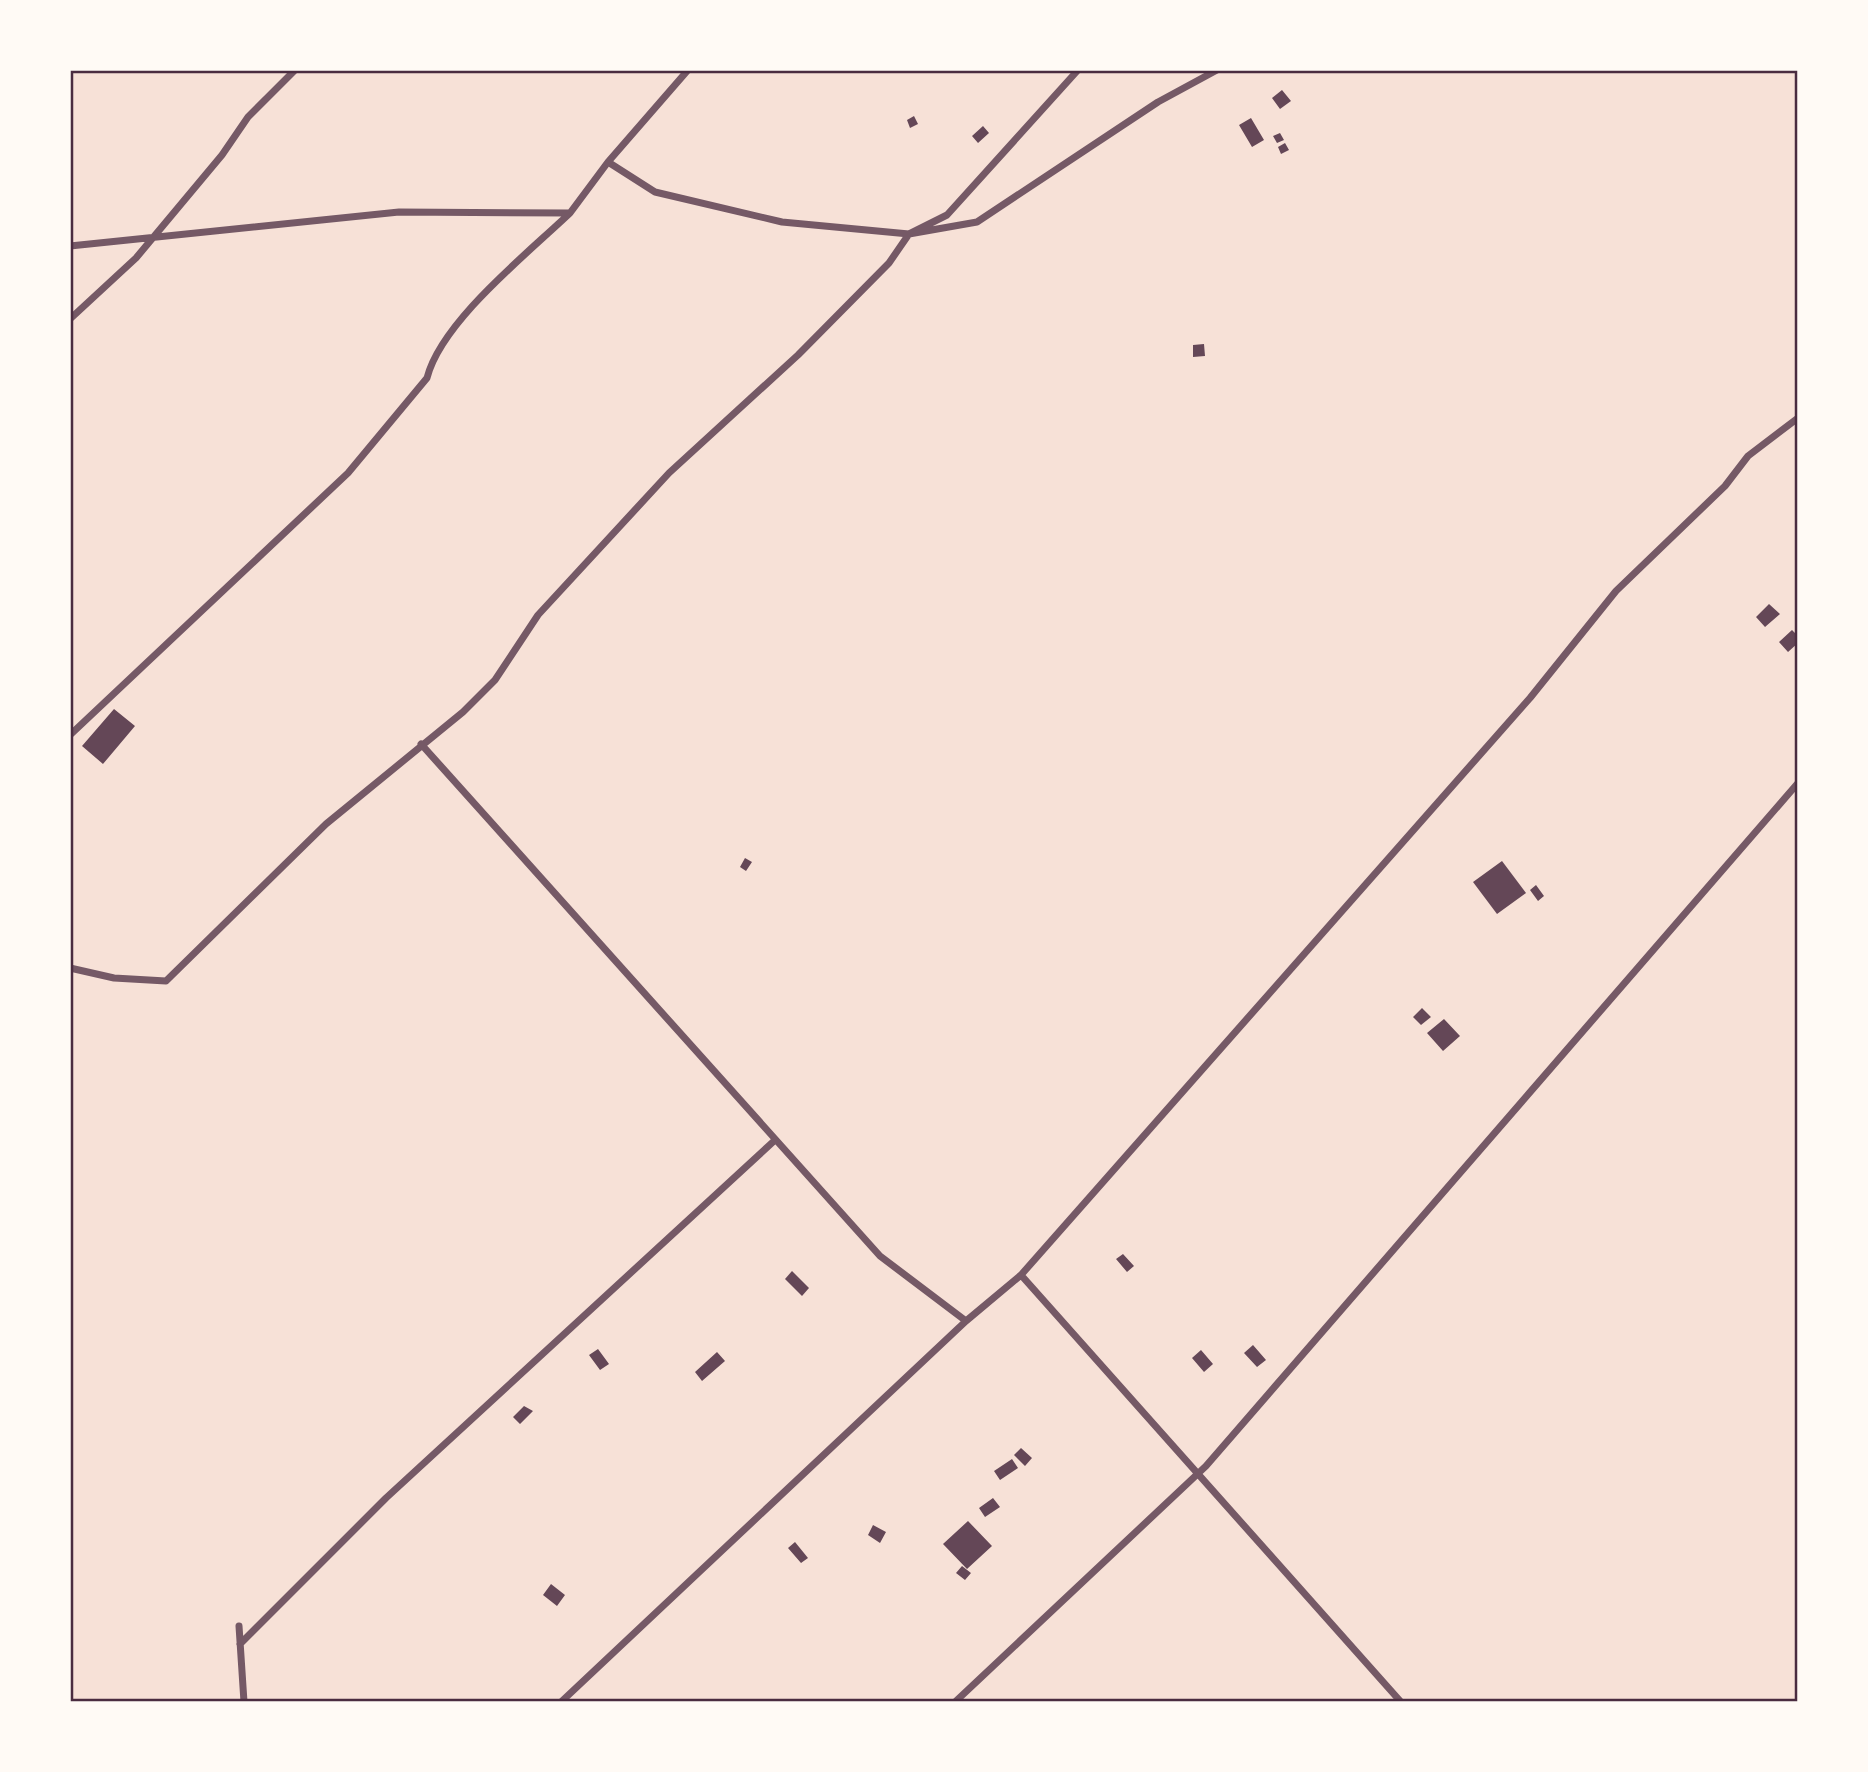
<svg xmlns="http://www.w3.org/2000/svg" width="1868" height="1772" font-family="Karla,sans-serif">
<rect width="100%" height="100%" fill="#f7e1d7"/>
<path fill="#644757" d="M 1282,90 L 1291,101 L 1280,109 L 1272,98 Z
M 914,116 L 918,124 L 910,128 L 907,120 Z
M 1251,118 L 1264,140 L 1252,147 L 1239,125 Z
M 983,126 L 989,133 L 978,143 L 972,136 Z
M 1280,133 L 1284,140 L 1277,143 L 1273,136 Z
M 1285,143 L 1289,150 L 1281,154 L 1278,147 Z
M 1204,344 L 1205,356 L 1193,357 L 1193,345 Z
M 1769,604 L 1780,614 L 1765,627 L 1756,617 Z
M 1792,630 L 1798,636 L 1798,643 L 1788,652 L 1779,642 Z
M 114,709 L 135,726 L 103,764 L 82,746 Z
M 745,858 L 752,862 L 746,871 L 740,867 Z
M 1502,861 L 1526,893 L 1497,914 L 1473,882 Z
M 1536,885 L 1544,896 L 1538,901 L 1530,890 Z
M 1422,1008 L 1431,1017 L 1421,1025 L 1413,1017 Z
M 1444,1019 L 1460,1036 L 1443,1051 L 1427,1033 Z
M 1123,1254 L 1134,1266 L 1127,1272 L 1116,1259 Z
M 792,1271 L 809,1288 L 802,1296 L 785,1279 Z
M 1253,1345 L 1266,1360 L 1257,1367 L 1244,1353 Z
M 598,1349 L 609,1364 L 600,1370 L 589,1355 Z
M 1201,1350 L 1213,1364 L 1204,1372 L 1192,1358 Z
M 717,1352 L 725,1361 L 702,1381 L 695,1372 Z
M 524,1406 L 533,1411 L 520,1424 L 513,1417 Z
M 1021,1448 L 1032,1458 L 1025,1466 L 1014,1455 Z
M 1012,1459 L 1018,1468 L 1000,1480 L 994,1471 Z
M 993,1498 L 1000,1507 L 985,1517 L 979,1508 Z
M 968,1521 L 992,1546 L 967,1569 L 943,1544 Z
M 873,1525 L 886,1532 L 880,1543 L 868,1535 Z
M 795,1542 L 808,1558 L 801,1563 L 788,1548 Z
M 962,1566 L 971,1573 L 965,1580 L 956,1573 Z
M 551,1584 L 565,1595 L 557,1606 L 543,1595 Z"/>
<g fill="none" stroke-linecap="round" stroke-linejoin="round">
<path stroke="#755966" stroke-width="7" d="M 608,162 L 688,70
M 70,246 L 399,212 L 570,213 L 608,162 L 655,192 L 782,222 L 909,234 L 977,222 L 1158,102 L 1217,70
M 70,319 L 136,258 L 222,155 L 248,117 L 295,70
M 70,735 L 348,473 L 427,378 C 441,322 527,254 570,213
M 421,744 L 880,1256 L 966,1321
M 70,968 L 114,978 L 166,981 L 326,824 L 463,712 L 495,680 L 538,615 L 669,473 L 798,355 L 889,263 L 909,234 L 947,215 L 1078,70
M 1021,1275 L 1401,1702
M 239,1626 L 244,1702
M 240,1644 L 386,1498 L 774,1141
M 561,1702 L 966,1321 L 1021,1275 L 1530,698 L 1616,591 L 1725,486 L 1748,456 L 1798,418
M 955,1702 L 1206,1466 L 1798,783"/>
</g>
<rect width="1868" height="1772" fill="none" stroke="#fffaf5" stroke-width="144"/>
<rect x="72" y="72" width="1724" height="1628" fill="none" stroke="#4a2c40" stroke-width="2.5"/>
</svg>
